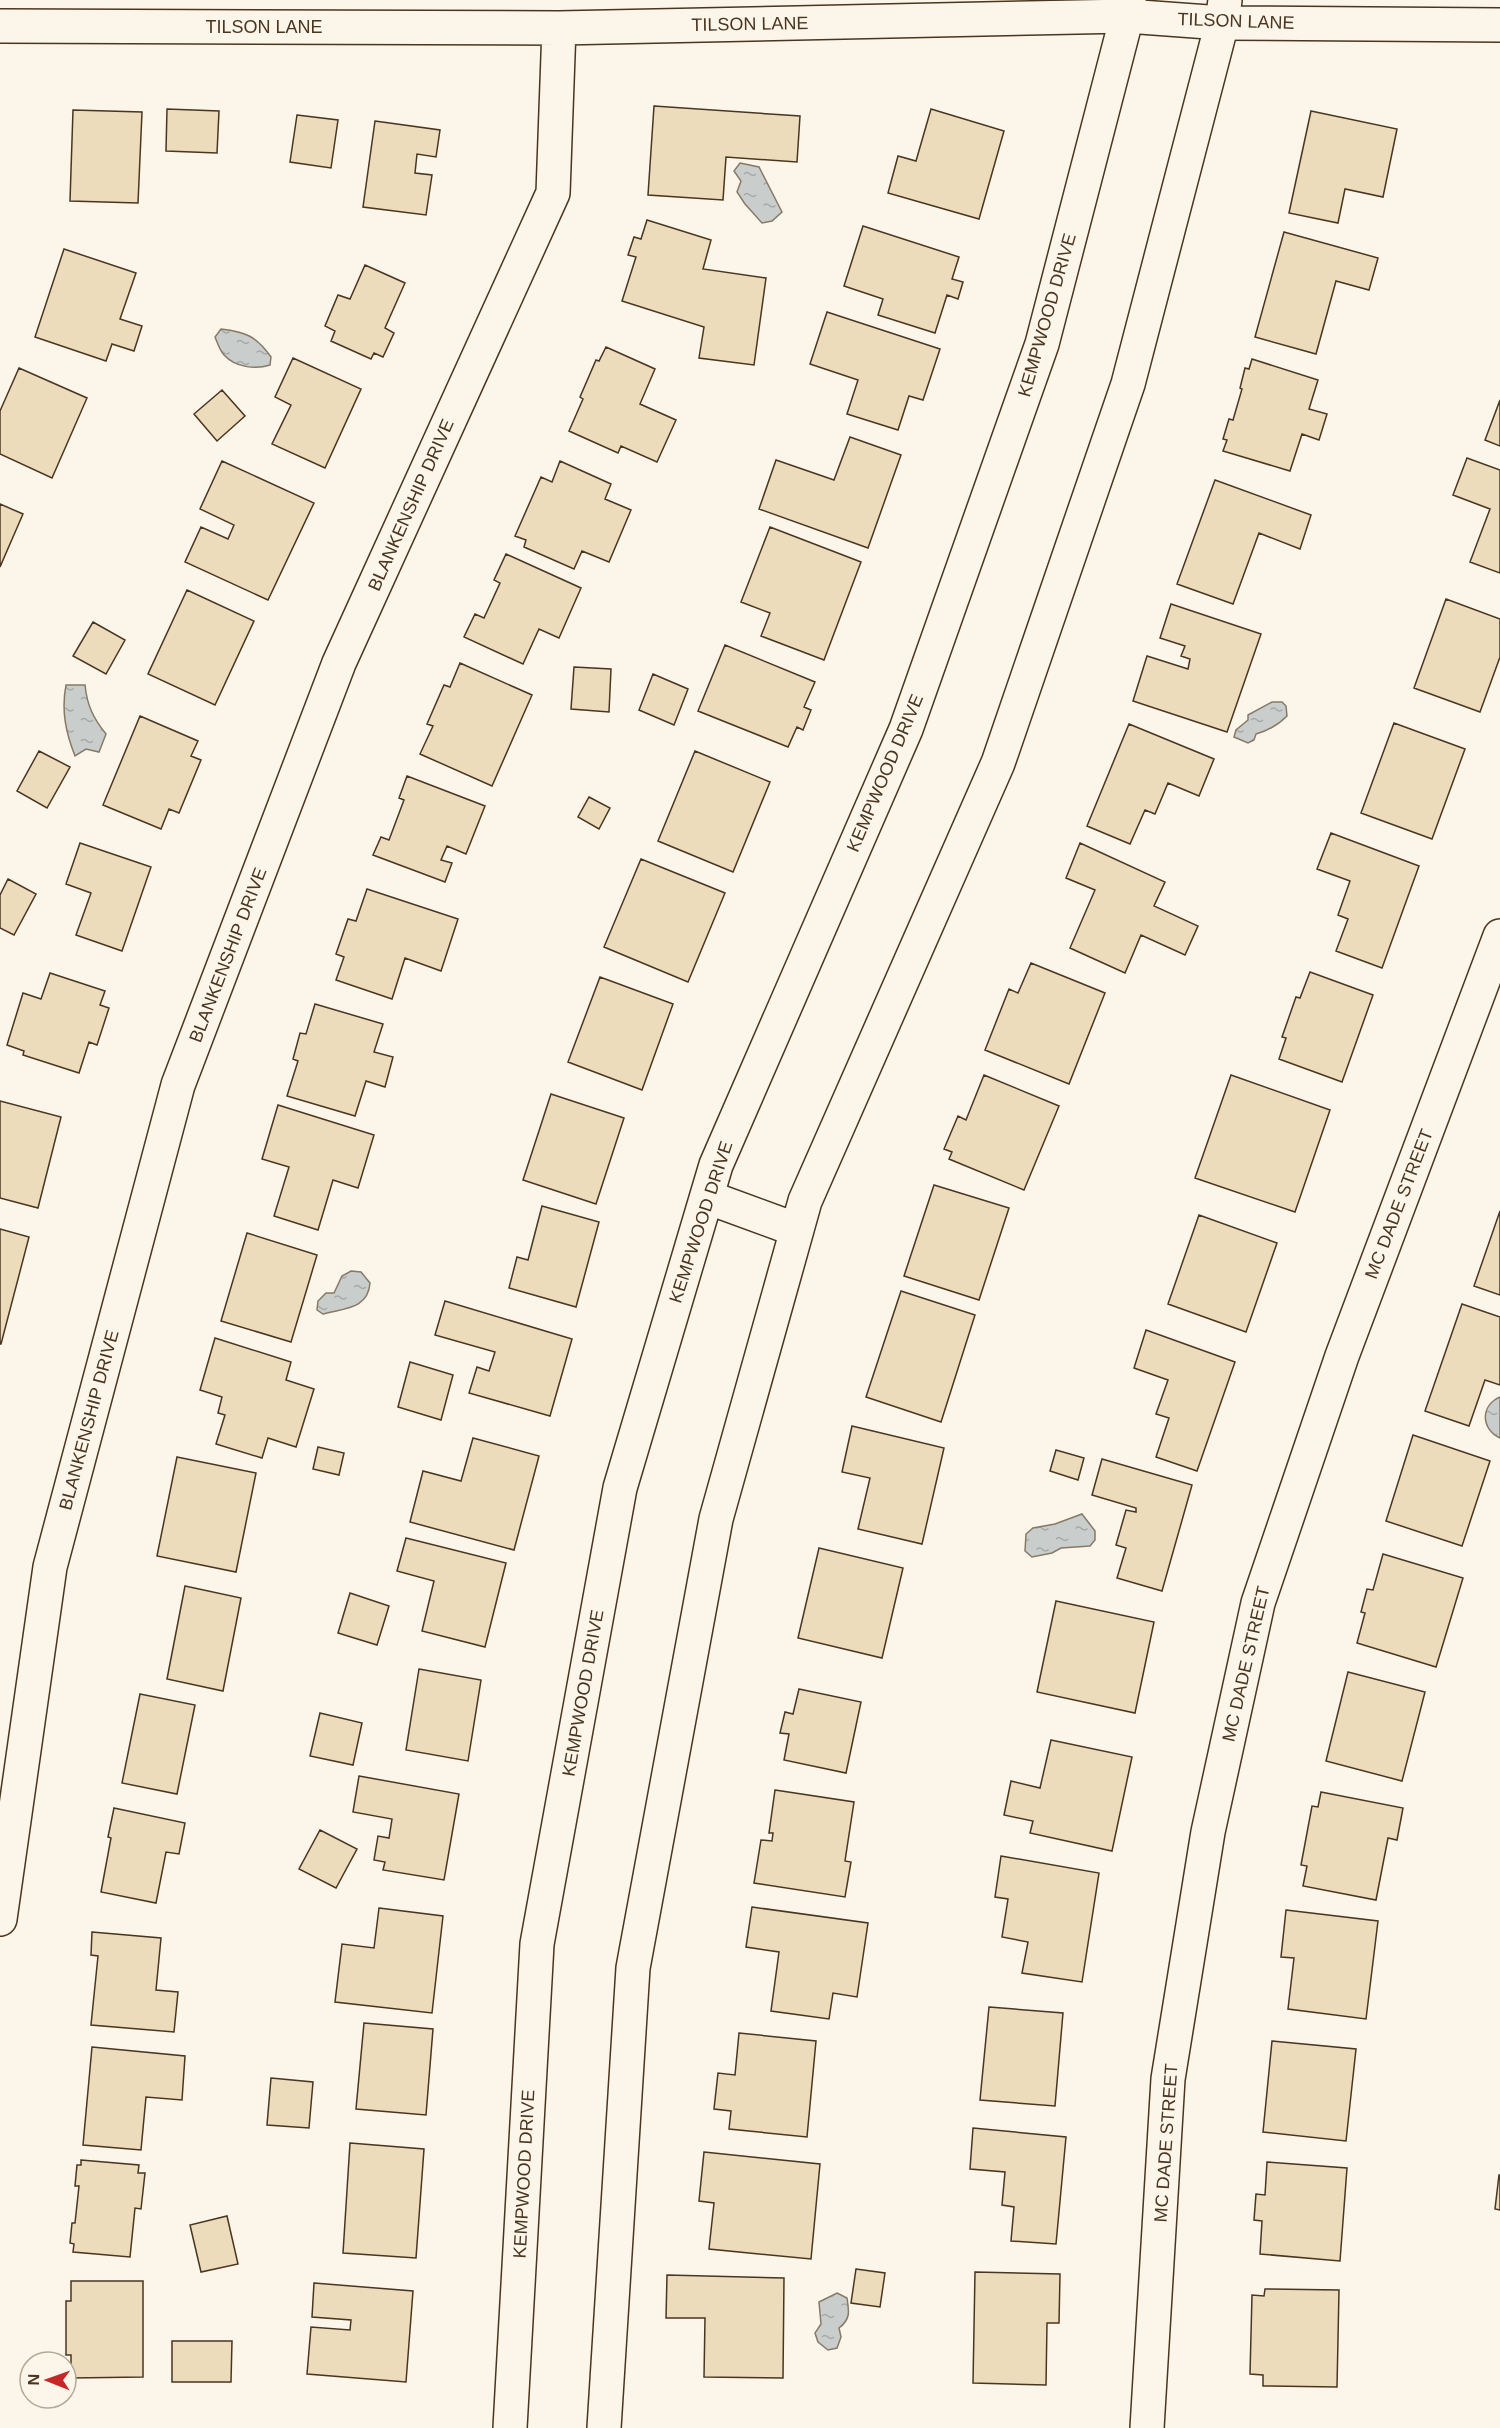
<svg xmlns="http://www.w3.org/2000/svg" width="1500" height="2428" font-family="Arial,sans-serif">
<defs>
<pattern id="water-ripples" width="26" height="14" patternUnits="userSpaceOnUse" patternTransform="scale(1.5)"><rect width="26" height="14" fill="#c9cecd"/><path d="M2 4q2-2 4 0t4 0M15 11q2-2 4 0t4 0" fill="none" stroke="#a5a8a6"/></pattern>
</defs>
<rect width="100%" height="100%" fill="#fbf6e9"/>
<path fill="url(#water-ripples)" stroke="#887966" stroke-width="1.5" d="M 740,163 L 759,167 L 782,212 L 772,221 L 762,223 L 745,204 L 737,192 L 741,181 L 734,171 Z
M 221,329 C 246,332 256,336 271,357 L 270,365 C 255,370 235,367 224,355 C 220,351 217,342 215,337 Z
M 85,685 C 87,705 93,718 106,734 L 99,752 L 86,749 L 75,756 C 66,733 61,711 66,685 Z
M 1272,702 L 1282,702 L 1286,706 L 1287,716 C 1279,724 1267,731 1256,734 L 1254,740 L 1248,743 L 1234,737 L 1236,730 L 1248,720 L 1248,715 Z
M 351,1271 L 361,1272 L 370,1283 C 368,1309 345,1308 323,1314 L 317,1310 L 318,1301 L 326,1293 L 334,1293 L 342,1276 Z
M 1500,1397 L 1500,1438 C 1481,1429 1480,1406 1500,1397 Z
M 1082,1514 L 1095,1531 L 1095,1540 L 1090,1546 L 1061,1548 L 1052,1553 L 1032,1557 L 1025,1551 L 1026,1534 L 1033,1528 L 1055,1524 Z
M 837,2293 L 847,2298 C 849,2311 851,2319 839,2328 L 841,2337 L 837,2348 L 828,2350 L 818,2342 L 815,2333 L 821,2324 L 819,2302 Z"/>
<path fill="#ecdcbc" stroke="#4a3520" stroke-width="1.5" d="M 654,106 L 800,116 L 797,162 L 726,157 L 723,200 L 648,195 Z
M 167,109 L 219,111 L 217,153 L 166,151 Z
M 931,109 L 1004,131 L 979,219 L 888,193 L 898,156 L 916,161 Z
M 73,110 L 142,112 L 138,203 L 70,201 Z
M 1311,111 L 1397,129 L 1383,197 L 1345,189 L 1338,223 L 1289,213 Z
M 297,115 L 338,120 L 331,168 L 290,162 Z
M 375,121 L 440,130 L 436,157 L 417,154 L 415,173 L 432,175 L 426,215 L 363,207 Z
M 647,220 L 711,240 L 703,269 L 766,278 L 754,365 L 699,358 L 704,327 L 622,301 L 636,257 L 628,255 L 634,237 L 641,239 Z
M 863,226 L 959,257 L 952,279 L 963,282 L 958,299 L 947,295 L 935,333 L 878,315 L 883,299 L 844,286 Z
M 1284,232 L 1378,258 L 1369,290 L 1336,281 L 1316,354 L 1255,337 Z
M 64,249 L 136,273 L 120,319 L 142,326 L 134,351 L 112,344 L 106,361 L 35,337 Z
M 365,265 L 405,283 L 385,328 L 394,333 L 383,357 L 374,353 L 371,359 L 331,341 L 335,331 L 325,326 L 338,295 L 350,299 Z
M 827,312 L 940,349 L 923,400 L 909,396 L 898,430 L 847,414 L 858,380 L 810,364 Z
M 606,347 L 655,369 L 640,404 L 676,420 L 657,462 L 621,446 L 618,453 L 569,431 L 583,399 L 580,397 L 596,360 L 599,361 Z
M 293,358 L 361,389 L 325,468 L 272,444 L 291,405 L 275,397 Z
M 1252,359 L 1318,380 L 1309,409 L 1327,414 L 1319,440 L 1302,434 L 1290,471 L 1223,451 L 1227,440 L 1223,439 L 1229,419 L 1233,420 L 1242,389 L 1240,388 L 1245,368 L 1249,369 Z
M 19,368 L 87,398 L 52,478 L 0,454 L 0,411 Z
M 222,390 L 245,416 L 217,441 L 194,414 Z
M 1500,400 L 1500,446 L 1485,440 Z
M 850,437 L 901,455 L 868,548 L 759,509 L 776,460 L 834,480 Z
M 1467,458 L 1500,470 L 1500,573 L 1470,562 L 1490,509 L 1453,495 Z
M 222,461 L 314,503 L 268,600 L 185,562 L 201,527 L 228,539 L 234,525 L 200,509 Z
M 560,461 L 611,484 L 605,499 L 631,510 L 609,562 L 582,551 L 574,569 L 524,547 L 526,540 L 515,536 L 541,477 L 552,482 Z
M 1215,480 L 1311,515 L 1300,549 L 1259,533 L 1233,604 L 1177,584 Z
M 0,504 L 23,514 L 0,567 Z
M 770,527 L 861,562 L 824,660 L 761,636 L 770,613 L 741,602 Z
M 506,554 L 581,588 L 559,638 L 539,629 L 523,664 L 464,637 L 475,614 L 484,618 L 500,583 L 494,580 Z
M 187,590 L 254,621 L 215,705 L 148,674 Z
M 1446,599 L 1500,619 L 1500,657 L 1480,712 L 1414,688 Z
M 1171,604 L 1261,634 L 1227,732 L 1133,701 L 1147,656 L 1188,669 L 1190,659 L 1181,656 L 1185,646 L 1160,638 Z
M 93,622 L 125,640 L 106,674 L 73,656 Z
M 725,645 L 815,682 L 804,707 L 811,710 L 803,730 L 797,727 L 788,747 L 698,711 Z
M 460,663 L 532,695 L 492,786 L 420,754 L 433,726 L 427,724 L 444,685 L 450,687 Z
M 574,667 L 611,669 L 609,712 L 571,709 Z
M 653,674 L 688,689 L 674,725 L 639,710 Z
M 140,716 L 198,741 L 191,756 L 201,760 L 179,813 L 169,809 L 161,829 L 103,805 Z
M 1394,723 L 1465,749 L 1432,839 L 1361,813 Z
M 1129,724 L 1214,759 L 1199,796 L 1168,783 L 1155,814 L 1145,810 L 1130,844 L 1087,826 Z
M 39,751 L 70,767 L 47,808 L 17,791 Z
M 695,751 L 770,782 L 733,872 L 658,841 Z
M 407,776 L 485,806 L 466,854 L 447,846 L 441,860 L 452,863 L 445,882 L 373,855 L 381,837 L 389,840 L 404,800 L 399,798 Z
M 589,797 L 610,808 L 599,829 L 578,817 Z
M 1331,833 L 1419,866 L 1382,968 L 1336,951 L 1348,919 L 1338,915 L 1350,881 L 1317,869 Z
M 80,843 L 151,867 L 122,951 L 76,935 L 91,893 L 66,884 Z
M 1080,843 L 1165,882 L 1154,906 L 1198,926 L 1185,955 L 1141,935 L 1125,973 L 1070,948 L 1095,890 L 1066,878 Z
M 641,859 L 725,893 L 688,982 L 604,947 Z
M 8,879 L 36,894 L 14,935 L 0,928 L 0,895 Z
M 367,889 L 458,919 L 441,971 L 405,958 L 392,999 L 336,980 L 344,957 L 336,954 L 348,919 L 356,921 Z
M 1031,963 L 1105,993 L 1069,1084 L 985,1050 L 1009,989 L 1018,993 Z
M 1310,972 L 1373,995 L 1342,1082 L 1279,1059 L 1286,1038 L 1282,1037 L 1296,997 L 1300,998 Z
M 50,973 L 105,991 L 100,1005 L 109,1008 L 97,1045 L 89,1042 L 79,1073 L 23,1055 L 24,1051 L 7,1045 L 23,993 L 41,999 Z
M 600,977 L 673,1004 L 642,1090 L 568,1062 Z
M 315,1004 L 383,1024 L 374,1052 L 393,1057 L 385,1087 L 366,1081 L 355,1116 L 287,1096 L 298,1061 L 293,1059 L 300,1033 L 306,1034 Z
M 984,1075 L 1059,1106 L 1024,1190 L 949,1159 L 952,1152 L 944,1149 L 958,1116 L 966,1120 Z
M 1231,1075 L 1330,1110 L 1295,1212 L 1195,1178 Z
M 551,1094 L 624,1118 L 596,1204 L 523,1180 Z
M 0,1101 L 61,1117 L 38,1208 L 0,1198 Z
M 278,1105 L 374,1135 L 358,1188 L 333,1180 L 318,1230 L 274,1216 L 289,1167 L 262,1159 Z
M 934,1185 L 1009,1208 L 979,1300 L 904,1276 Z
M 542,1206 L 599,1222 L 576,1307 L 509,1288 L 517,1257 L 528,1260 Z
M 1500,1211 L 1500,1295 L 1474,1286 Z
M 1199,1215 L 1277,1243 L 1246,1332 L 1168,1304 Z
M 0,1229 L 29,1237 L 1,1344 L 0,1344 Z
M 247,1233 L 317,1255 L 291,1342 L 221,1321 Z
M 901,1291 L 975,1315 L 941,1422 L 866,1397 Z
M 445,1301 L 572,1339 L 550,1416 L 469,1393 L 477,1367 L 489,1371 L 495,1352 L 435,1335 Z
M 1462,1304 L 1500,1317 L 1500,1385 L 1485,1380 L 1469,1426 L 1425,1411 Z
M 1146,1330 L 1235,1362 L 1197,1471 L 1156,1457 L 1169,1418 L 1156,1414 L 1168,1380 L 1134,1368 Z
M 215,1338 L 291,1362 L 286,1380 L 314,1389 L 296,1447 L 268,1438 L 262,1458 L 216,1444 L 225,1415 L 218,1413 L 222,1397 L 200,1390 Z
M 410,1362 L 453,1375 L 441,1420 L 398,1407 Z
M 852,1426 L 944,1448 L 922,1544 L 858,1529 L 870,1478 L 842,1472 Z
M 1413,1435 L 1490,1461 L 1462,1546 L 1386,1521 Z
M 473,1438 L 539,1456 L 514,1550 L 410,1522 L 423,1471 L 461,1481 Z
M 318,1447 L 344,1453 L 339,1475 L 313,1469 Z
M 1056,1450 L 1084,1458 L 1078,1480 L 1050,1471 Z
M 177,1457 L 256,1473 L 236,1572 L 157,1556 Z
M 1102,1459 L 1192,1485 L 1162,1591 L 1117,1578 L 1126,1548 L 1116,1545 L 1126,1510 L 1136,1512 L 1136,1508 L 1092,1495 Z
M 406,1538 L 506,1563 L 485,1647 L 422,1631 L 434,1581 L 397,1571 Z
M 819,1548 L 903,1568 L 882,1658 L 798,1638 Z
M 1383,1554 L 1463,1578 L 1436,1667 L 1357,1643 L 1365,1613 L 1361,1612 L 1367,1589 L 1373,1590 Z
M 185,1586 L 241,1598 L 223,1691 L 167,1679 Z
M 350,1593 L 389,1606 L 377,1645 L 338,1633 Z
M 1056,1601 L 1154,1622 L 1135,1713 L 1037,1692 Z
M 419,1669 L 481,1680 L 468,1761 L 406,1750 Z
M 1348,1672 L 1425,1692 L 1402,1781 L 1326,1761 Z
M 799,1689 L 861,1702 L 846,1773 L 784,1760 L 789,1734 L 780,1733 L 785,1712 L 793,1714 Z
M 140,1694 L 195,1705 L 177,1794 L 122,1783 Z
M 320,1713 L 362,1723 L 353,1765 L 310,1756 Z
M 1051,1740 L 1132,1757 L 1112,1851 L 1030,1833 L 1033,1821 L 1004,1815 L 1011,1781 L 1040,1788 Z
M 359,1776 L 459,1794 L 444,1880 L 383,1870 L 385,1862 L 374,1860 L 378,1836 L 389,1838 L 392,1819 L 353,1812 Z
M 775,1790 L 854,1802 L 845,1861 L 851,1862 L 845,1897 L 754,1883 L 761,1840 L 772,1841 L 773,1833 L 769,1833 Z
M 1321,1792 L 1403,1808 L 1397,1840 L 1388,1838 L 1376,1900 L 1303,1886 L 1307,1866 L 1301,1865 L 1312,1806 L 1318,1807 Z
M 114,1808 L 185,1823 L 179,1854 L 166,1852 L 156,1903 L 101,1892 L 111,1838 L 108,1837 Z
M 320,1830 L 357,1849 L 336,1888 L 299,1869 Z
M 1001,1856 L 1099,1873 L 1082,1982 L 1022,1973 L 1028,1942 L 1002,1937 L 1008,1899 L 995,1897 Z
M 752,1907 L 868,1923 L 857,1997 L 833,1993 L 829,2019 L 771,2011 L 779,1952 L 746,1947 Z
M 379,1908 L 443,1916 L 432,2013 L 335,2002 L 342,1944 L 374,1948 Z
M 1286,1910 L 1378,1921 L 1366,2019 L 1288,2009 L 1294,1958 L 1281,1957 Z
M 92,1932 L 161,1938 L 156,1990 L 178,1992 L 174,2032 L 91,2025 L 98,1956 L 91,1955 Z
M 989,2007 L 1063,2013 L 1055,2106 L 980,2100 Z
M 364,2023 L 433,2029 L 426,2115 L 356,2109 Z
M 739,2033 L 816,2041 L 807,2137 L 729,2129 L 731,2111 L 714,2109 L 718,2073 L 735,2075 Z
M 1272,2041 L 1356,2049 L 1346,2141 L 1263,2132 Z
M 92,2047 L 185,2056 L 182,2100 L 146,2097 L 141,2150 L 83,2145 Z
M 271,2078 L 313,2082 L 309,2128 L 267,2125 Z
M 973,2128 L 1066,2137 L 1056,2244 L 1011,2241 L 1014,2207 L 1002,2205 L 1005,2172 L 970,2169 Z
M 350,2143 L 424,2149 L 416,2258 L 343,2253 Z
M 704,2152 L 820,2164 L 811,2259 L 709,2249 L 714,2203 L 699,2201 Z
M 81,2160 L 139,2165 L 138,2173 L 145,2173 L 141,2209 L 135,2208 L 130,2257 L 73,2252 L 74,2244 L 70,2243 L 72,2223 L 75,2223 L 79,2186 L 75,2186 L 77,2165 L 81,2165 Z
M 1267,2162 L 1347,2168 L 1340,2261 L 1260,2254 L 1262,2221 L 1254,2220 L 1256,2194 L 1265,2195 Z
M 1499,2175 L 1500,2175 L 1500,2210 L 1495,2209 Z
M 227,2216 L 238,2264 L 201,2272 L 190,2225 Z
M 856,2269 L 885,2273 L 880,2307 L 851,2303 Z
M 975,2272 L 1060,2274 L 1059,2323 L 1047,2323 L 1046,2385 L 973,2383 Z
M 667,2275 L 784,2278 L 783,2378 L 704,2377 L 705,2318 L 666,2318 Z
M 71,2281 L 143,2281 L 143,2377 L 71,2378 L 71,2355 L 66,2355 L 66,2301 L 71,2301 Z
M 314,2283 L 413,2291 L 406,2382 L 307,2374 L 311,2327 L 350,2330 L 351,2320 L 312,2317 Z
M 1265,2289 L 1339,2290 L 1337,2387 L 1263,2386 L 1263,2375 L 1250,2374 L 1252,2295 L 1264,2296 Z
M 172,2341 L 232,2341 L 231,2382 L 172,2382 Z"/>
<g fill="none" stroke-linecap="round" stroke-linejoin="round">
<defs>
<path id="minor" d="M 0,26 L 559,28 L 1127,16 L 1222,23 L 1500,25
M 0,1919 L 50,1567 L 178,1085 L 339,663 L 553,193 L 559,28
M 1147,2428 L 1168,2079 L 1208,1832 L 1258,1603 L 1342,1356 L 1500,936"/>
<path id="secondary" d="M 707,1197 L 797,1230
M 510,2428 L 537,1944 L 620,1488 L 716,1165 L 906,729 L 1042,344 L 1127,16 L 1129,0
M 604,2428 L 633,1968 L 716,1519 L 805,1201 L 998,763 L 1128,384 L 1222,23 L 1225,0"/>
</defs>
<use href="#minor" stroke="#4a3520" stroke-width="36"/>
<use href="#secondary" stroke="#4a3520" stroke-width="36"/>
<use href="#minor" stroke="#fbf6e9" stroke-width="33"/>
<use href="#secondary" stroke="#fbf6e9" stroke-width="33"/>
</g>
<g text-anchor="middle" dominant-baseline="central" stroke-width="4.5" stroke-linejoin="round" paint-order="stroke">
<g font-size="18" fill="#4a3520" stroke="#fbf6e9">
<text transform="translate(1236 21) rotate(2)">TILSON LANE</text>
<text transform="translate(750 24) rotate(-1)">TILSON LANE</text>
<text x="264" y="27">TILSON LANE</text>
<text transform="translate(1047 315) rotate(-74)">KEMPWOOD DRIVE</text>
<text transform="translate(411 505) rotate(-66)">BLANKENSHIP DRIVE</text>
<text transform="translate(885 773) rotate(-67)">KEMPWOOD DRIVE</text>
<text transform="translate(228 955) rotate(-69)">BLANKENSHIP DRIVE</text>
<text transform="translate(1399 1204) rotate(-69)">MC DADE STREET</text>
<text transform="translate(701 1222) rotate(-72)">KEMPWOOD DRIVE</text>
<text transform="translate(89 1420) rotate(-75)">BLANKENSHIP DRIVE</text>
<text transform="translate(1246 1664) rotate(-77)">MC DADE STREET</text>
<text transform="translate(583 1693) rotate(-80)">KEMPWOOD DRIVE</text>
<text transform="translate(1166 2143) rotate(-86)">MC DADE STREET</text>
<text transform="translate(524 2174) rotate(-87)">KEMPWOOD DRIVE</text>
</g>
</g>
<g transform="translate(48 2380) rotate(271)"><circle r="28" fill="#fbf6e9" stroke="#b4a999" stroke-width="1.5"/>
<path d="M0-4.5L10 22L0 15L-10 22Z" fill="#c62828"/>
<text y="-9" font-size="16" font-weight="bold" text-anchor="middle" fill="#4a3520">N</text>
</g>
</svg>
